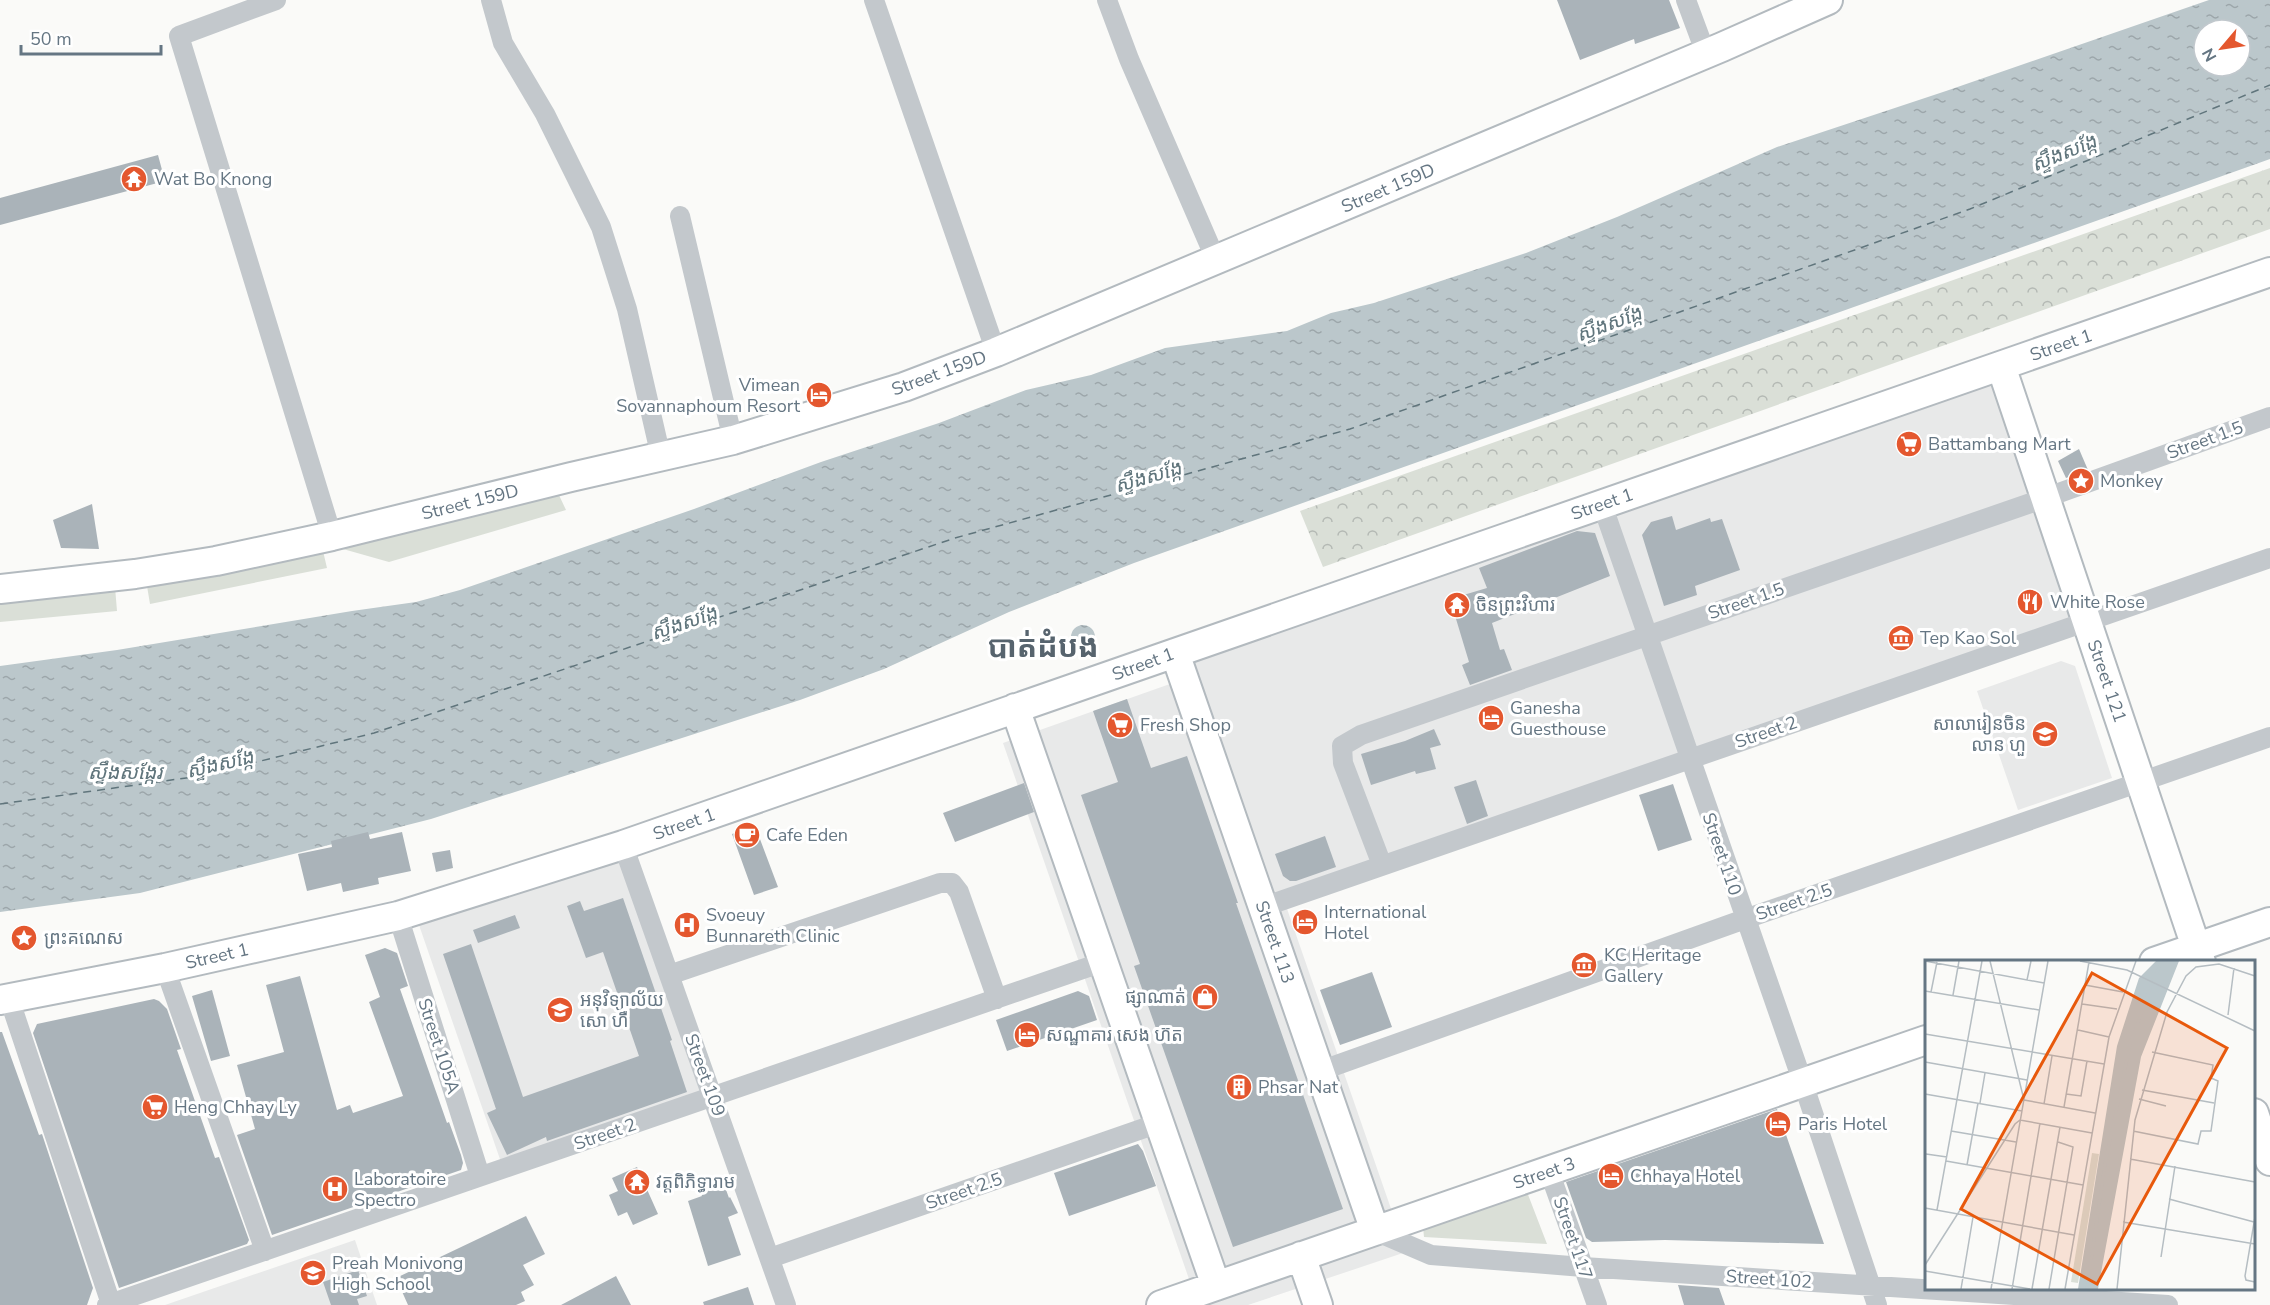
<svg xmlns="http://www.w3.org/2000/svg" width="2270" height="1305" font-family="'Nunito Sans','Noto Sans Khmer',sans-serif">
<defs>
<pattern id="park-crowns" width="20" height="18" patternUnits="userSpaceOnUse" patternTransform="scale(1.5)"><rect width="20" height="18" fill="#dadfd7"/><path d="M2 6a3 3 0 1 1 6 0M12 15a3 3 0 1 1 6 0" fill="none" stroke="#b4b9b4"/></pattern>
<pattern id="water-ripples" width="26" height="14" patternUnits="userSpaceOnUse" patternTransform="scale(1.5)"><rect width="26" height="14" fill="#bbc7cb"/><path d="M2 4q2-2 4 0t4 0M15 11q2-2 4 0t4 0" fill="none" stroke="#9ca6aa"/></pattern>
</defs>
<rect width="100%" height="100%" fill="#fafaf8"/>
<path fill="#e8e9e9" d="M 2001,366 L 2087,621 L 1284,900 L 1406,1252 L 1248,1305 L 1198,1305 L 1003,743 L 1184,679 L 1175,652 Z
M 2061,661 L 2075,666 L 2112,778 L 2018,810 L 1977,691 Z
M 619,857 L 702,1096 L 502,1165 L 419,925 Z
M 355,1240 L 377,1305 L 165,1305 Z"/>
<path fill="#dadfd7" d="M 558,493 L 566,510 L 389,562 L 343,549 Z
M 323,551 L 327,568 L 150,604 L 147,586 Z
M 115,587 L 117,611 L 0,622 L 0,598 Z
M 1527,1192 L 1547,1244 L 1424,1237 L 1423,1227 Z"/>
<path fill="url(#park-crowns)" d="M 2270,168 L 2270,229 L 1323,567 L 1300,511 Z"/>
<path fill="url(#water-ripples)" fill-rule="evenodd" d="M 2209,0 L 2270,0 L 2270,159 L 1134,563 L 1009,612 L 884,669 L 800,700 L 431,819 L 140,893 L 0,912 L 0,666 L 117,650 L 352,611 L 416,602 L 460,590 L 694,509 L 821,462 L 939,423 L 1026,390 L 1091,375 L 1165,348 L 1287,331 L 1331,313 L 1374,303 L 1526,253 L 1617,217 L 1777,147 L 1946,91 ZM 2204,30 L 2240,30 L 2240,66 L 2204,66 Z
M1071 637a12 12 0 1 1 24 0a12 12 0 1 1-24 0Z"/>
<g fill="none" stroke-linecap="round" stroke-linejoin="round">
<path stroke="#60757c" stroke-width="1.5" stroke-dasharray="8 6" stroke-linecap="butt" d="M 0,804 L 200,776 L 374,733 L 955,538 L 1350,429 L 1970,209 L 2270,85"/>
</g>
<path fill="#aab3b9" d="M 1557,0 L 1669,0 L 1680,28 L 1635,44 L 1634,39 L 1580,60 Z
M 158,155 L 165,181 L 0,225 L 0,198 Z
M 2079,449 L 2088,470 L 2066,478 L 2058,461 Z
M 92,504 L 99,549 L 61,548 L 53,520 Z
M 1672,516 L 1676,530 L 1710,518 L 1711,522 L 1722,519 L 1740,570 L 1695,586 L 1697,595 L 1664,606 L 1642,535 L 1651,522 Z
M 1577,531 L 1595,533 L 1610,576 L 1492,623 L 1500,650 L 1504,649 L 1512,670 L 1470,685 L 1462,665 L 1469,662 L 1450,599 L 1487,588 L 1479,568 Z
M 1127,699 L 1151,768 L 1187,756 L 1238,903 L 1236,903 L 1343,1209 L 1233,1247 L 1134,966 L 1140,964 L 1081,795 L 1118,782 L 1093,711 Z
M 1434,729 L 1441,745 L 1430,748 L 1436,769 L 1416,774 L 1415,771 L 1371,785 L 1361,754 L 1405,741 Z
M 1476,780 L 1488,816 L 1467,824 L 1454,787 Z
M 1024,783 L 1034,812 L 955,842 L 943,813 Z
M 1673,784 L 1692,840 L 1658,851 L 1639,795 Z
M 755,826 L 778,887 L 754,895 L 732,834 Z
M 368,832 L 370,839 L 402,832 L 411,871 L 378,878 L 379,884 L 343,892 L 341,883 L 307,891 L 298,854 L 332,847 L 331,841 Z
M 1325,836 L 1336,867 L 1296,881 L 1290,881 L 1283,876 L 1275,854 Z
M 450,850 L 453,868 L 436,872 L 432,853 Z
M 623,898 L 672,1040 L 670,1041 L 687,1092 L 547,1141 L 546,1137 L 507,1155 L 487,1113 L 496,1109 L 443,954 L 471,944 L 523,1097 L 639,1056 L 603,952 L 586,958 L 567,906 L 580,901 L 584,911 Z
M 515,915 L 520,928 L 478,943 L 473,930 Z
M 385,948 L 397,953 L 408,986 L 400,989 L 447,1123 L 449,1122 L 461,1155 L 463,1163 L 461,1170 L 272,1235 L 237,1135 L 255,1129 L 237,1065 L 284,1052 L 266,985 L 300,976 L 337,1110 L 350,1105 L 353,1113 L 403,1096 L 369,1002 L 380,997 L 365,955 Z
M 1372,972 L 1392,1027 L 1340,1045 L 1320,990 Z
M 212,990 L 230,1056 L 211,1061 L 192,996 Z
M 1078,991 L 1089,996 L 1097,1020 L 1007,1051 L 996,1020 Z
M 154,999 L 159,1001 L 167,1009 L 181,1049 L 177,1050 L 215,1158 L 219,1157 L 249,1240 L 247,1244 L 119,1288 L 33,1033 L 37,1024 Z
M 0,1032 L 2,1032 L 39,1135 L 42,1134 L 93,1288 L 87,1305 L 0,1305 Z
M 1777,1109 L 1824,1244 L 1665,1240 L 1592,1242 L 1586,1238 L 1566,1182 Z
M 1138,1144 L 1143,1151 L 1156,1186 L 1069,1216 L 1054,1173 Z
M 637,1167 L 658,1214 L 633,1225 L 627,1212 L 618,1216 L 609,1195 L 618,1191 L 612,1178 Z
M 721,1176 L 729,1198 L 730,1197 L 738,1213 L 728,1217 L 741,1255 L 708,1266 L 688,1201 L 702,1196 L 696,1185 Z
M 526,1216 L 545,1254 L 523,1265 L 534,1285 L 521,1292 L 525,1301 L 516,1305 L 408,1305 L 396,1278 Z
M 358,1270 L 367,1296 L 357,1299 L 359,1305 L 331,1305 L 323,1282 Z
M 616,1276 L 631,1305 L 561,1305 Z
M 1678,1285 L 1719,1288 L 1725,1305 L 1684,1305 Z
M 748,1287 L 754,1305 L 704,1305 L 703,1302 Z"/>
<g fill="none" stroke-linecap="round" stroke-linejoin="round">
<defs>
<path id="secondary" d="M 2001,366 L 2201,962
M 0,589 L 135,574 L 216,561 L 332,536 L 571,477 L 733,440 L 904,387 L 996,352 L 1722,47 L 1828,0
M 1175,653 L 1375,1231
M 1015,708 L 1216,1286
M 2154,962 L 2270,922
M 0,1000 L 165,968 L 398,916 L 623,845 L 2270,272
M 2254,1113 L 2270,1161
M 1301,1256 L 1318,1305
M 1161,1305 L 1926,1040"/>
</defs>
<use href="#secondary" stroke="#b3babf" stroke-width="32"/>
<path stroke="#c3c8cc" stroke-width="20" d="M 276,0 L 179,36 L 332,536
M 491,0 L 503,43 L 545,114 L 601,227 L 627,309 L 661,457
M 874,0 L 996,352
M 1107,0 L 1129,59 L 1216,260
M 1686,0 L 1706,54
M 680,216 L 733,440
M 1602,504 L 1803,1083 L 1877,1305
M 623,845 L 786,1305
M 1382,865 L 1343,763 L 1342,746 L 1361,735 L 2045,498 L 2270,417
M 1263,907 L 2270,558
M 398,916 L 480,1176
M 165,968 L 265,1251
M 669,975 L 940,883 L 952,883 L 959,892 L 997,999
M 9,998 L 111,1304
M 1320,1071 L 1745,919 L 2270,737
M 1549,1171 L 1597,1305
M 1375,1231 L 1431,1255 L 1583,1267 L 2168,1305
M 770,1258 L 1159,1123
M 107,1305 L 1103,962"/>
<use href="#secondary" stroke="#fff" stroke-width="28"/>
</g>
<defs>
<symbol id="temple-disc" viewBox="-11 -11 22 22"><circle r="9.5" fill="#e4572e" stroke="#fff"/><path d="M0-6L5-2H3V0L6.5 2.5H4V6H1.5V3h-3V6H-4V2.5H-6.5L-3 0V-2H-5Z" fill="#fff"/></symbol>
<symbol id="hotel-disc" viewBox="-11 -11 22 22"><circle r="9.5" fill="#e4572e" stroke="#fff"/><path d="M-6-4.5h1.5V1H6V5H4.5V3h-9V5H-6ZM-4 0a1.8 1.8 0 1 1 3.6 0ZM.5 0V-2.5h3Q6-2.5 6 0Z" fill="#fff"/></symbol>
<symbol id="supermarket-disc" viewBox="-11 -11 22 22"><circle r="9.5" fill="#e4572e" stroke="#fff"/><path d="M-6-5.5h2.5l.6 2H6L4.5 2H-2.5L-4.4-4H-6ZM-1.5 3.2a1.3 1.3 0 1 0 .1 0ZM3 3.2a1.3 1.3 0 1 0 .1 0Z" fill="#fff"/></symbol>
<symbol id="sight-disc" viewBox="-11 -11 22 22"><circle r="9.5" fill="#e4572e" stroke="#fff"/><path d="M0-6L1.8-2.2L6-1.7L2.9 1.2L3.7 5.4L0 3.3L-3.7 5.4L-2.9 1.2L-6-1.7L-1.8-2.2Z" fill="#fff"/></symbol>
<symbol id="restaurant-disc" viewBox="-11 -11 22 22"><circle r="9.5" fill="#e4572e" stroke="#fff"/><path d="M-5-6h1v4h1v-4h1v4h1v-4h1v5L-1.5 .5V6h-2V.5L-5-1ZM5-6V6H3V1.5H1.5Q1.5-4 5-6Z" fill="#fff"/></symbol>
<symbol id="museum-disc" viewBox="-11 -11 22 22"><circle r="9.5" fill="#e4572e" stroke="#fff"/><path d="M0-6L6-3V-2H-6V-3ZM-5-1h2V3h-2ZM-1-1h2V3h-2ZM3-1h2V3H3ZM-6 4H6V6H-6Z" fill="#fff"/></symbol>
<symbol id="school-disc" viewBox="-11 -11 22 22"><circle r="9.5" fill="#e4572e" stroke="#fff"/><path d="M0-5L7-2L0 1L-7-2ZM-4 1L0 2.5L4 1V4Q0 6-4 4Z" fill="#fff"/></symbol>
<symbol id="cafe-disc" viewBox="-11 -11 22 22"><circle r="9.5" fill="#e4572e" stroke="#fff"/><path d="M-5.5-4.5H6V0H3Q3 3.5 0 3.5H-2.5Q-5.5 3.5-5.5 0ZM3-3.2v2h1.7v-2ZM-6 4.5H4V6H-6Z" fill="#fff"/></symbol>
<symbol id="hospital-disc" viewBox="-11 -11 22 22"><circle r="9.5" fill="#e4572e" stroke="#fff"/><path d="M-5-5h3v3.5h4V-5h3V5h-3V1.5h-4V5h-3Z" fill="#fff"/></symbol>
<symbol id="shop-disc" viewBox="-11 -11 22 22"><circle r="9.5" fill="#e4572e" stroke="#fff"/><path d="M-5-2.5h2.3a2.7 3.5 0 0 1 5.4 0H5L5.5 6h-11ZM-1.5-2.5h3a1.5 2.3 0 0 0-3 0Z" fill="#fff"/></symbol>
<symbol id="building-disc" viewBox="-11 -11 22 22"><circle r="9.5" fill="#e4572e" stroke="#fff"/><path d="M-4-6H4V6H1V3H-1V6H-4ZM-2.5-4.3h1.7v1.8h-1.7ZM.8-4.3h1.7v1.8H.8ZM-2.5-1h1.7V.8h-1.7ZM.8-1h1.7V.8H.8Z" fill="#fff"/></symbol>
</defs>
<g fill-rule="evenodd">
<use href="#temple-disc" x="119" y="164" width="30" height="30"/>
<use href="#hotel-disc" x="804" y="380" width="30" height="30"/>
<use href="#supermarket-disc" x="1894" y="429" width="30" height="30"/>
<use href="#sight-disc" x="2066" y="466" width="30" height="30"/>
<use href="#restaurant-disc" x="2015" y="587" width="30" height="30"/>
<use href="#temple-disc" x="1442" y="590" width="30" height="30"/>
<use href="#museum-disc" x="1886" y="623" width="30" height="30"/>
<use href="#hotel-disc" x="1476" y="703" width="30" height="30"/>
<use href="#supermarket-disc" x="1105" y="710" width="30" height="30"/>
<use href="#school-disc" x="2030" y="719" width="30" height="30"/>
<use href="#cafe-disc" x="732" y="820" width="30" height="30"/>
<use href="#hotel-disc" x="1290" y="907" width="30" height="30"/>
<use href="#hospital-disc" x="672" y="910" width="30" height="30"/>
<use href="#sight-disc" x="9" y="923" width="30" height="30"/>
<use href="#museum-disc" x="1569" y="950" width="30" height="30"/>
<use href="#shop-disc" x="1190" y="982" width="30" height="30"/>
<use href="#school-disc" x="545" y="995" width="30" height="30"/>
<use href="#hotel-disc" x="1012" y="1020" width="30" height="30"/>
<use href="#building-disc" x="1224" y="1072" width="30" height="30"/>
<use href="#supermarket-disc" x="140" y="1092" width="30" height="30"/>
<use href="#hotel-disc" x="1763" y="1109" width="30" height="30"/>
<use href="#hotel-disc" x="1596" y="1161" width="30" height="30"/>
<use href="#temple-disc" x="622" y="1167" width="30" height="30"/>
<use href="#hospital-disc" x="320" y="1174" width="30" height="30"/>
<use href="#school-disc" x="298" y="1258" width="30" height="30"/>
</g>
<g text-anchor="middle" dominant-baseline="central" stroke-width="6" stroke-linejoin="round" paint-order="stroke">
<g font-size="18" fill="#657683" stroke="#fff" text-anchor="start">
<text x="154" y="179">Wat Bo Knong</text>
<text x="800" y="385" text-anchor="end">Vimean<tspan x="800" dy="21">Sovannaphoum Resort</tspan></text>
<text x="1928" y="444">Battambang Mart</text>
<text x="2100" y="481">Monkey</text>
<text x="2050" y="602">White Rose</text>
<text x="1476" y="605">ចិនព្រះវិហារ</text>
<text x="1920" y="638">Tep Kao Sol</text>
<text x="1510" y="708">Ganesha<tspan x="1510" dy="21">Guesthouse</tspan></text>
<text x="2026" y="724" text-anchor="end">សាលារៀនចិន<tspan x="2026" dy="21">លាន ហួ</tspan></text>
<text x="1140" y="725">Fresh Shop</text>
<text x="766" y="835">Cafe Eden</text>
<text x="1324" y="912">International<tspan x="1324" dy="21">Hotel</tspan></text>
<text x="706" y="915">Svoeuy<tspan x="706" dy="21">Bunnareth Clinic</tspan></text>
<text x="44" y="938">ព្រះគណេស</text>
<text x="1604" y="955">KC Heritage<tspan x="1604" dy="21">Gallery</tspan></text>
<text x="1186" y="997" text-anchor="end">ផ្សាណាត់</text>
<text x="580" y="1000">អនុវិទ្យាល័យ<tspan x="580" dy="21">សោ ហឺ</tspan></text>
<text x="1046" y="1035">សណ្ឋាគារ សេង ហ៊ត</text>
<text x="1258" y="1087">Phsar Nat</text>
<text x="174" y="1107">Heng Chhay Ly</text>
<text x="1798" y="1124">Paris Hotel</text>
<text x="1630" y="1176">Chhaya Hotel</text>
<text x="354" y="1179">Laboratoire<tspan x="354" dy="21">Spectro</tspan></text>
<text x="656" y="1182">វត្តពិភិទ្ធារាម</text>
<text x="332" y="1263">Preah Monivong<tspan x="332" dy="21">High School</tspan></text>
</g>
<g font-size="18" fill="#657683" stroke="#fff">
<text transform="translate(1388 188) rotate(-23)">Street 159D</text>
<text transform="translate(2061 345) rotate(-19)">Street 1</text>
<text transform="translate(939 373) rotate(-20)">Street 159D</text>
<text transform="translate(2205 440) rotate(-20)">Street 1.5</text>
<text transform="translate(470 502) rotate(-14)">Street 159D</text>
<text transform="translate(1602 504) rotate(-19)">Street 1</text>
<text transform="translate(1746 601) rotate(-19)">Street 1.5</text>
<text transform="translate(1143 664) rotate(-20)">Street 1</text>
<text transform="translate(2107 681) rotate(71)">Street 121</text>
<text transform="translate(1766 732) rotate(-19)">Street 2</text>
<text transform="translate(684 824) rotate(-19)">Street 1</text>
<text transform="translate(1722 854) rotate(71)">Street 110</text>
<text transform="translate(1794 902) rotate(-19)">Street 2.5</text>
<text transform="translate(1275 942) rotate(71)">Street 113</text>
<text transform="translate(217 956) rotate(-13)">Street 1</text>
<text transform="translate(439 1046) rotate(72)">Street 105A</text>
<text transform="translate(705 1075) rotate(70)">Street 109</text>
<text transform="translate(605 1134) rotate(-19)">Street 2</text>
<text transform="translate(1544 1173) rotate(-19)">Street 3</text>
<text transform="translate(964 1191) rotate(-19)">Street 2.5</text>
<text transform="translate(1573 1238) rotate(71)">Street 117</text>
<text transform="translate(1769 1279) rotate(4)">Street 102</text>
</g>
<g font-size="20" font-style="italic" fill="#60757c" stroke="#fff">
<text transform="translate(2064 153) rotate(-22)">ស្ទឹងសង្កែ</text>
<text transform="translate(1609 324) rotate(-20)">ស្ទឹងសង្កែ</text>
<text transform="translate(1148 477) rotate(-16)">ស្ទឹងសង្កែ</text>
<text transform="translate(684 623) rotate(-19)">ស្ទឹងសង្កែ</text>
<text transform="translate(220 764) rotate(-13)">ស្ទឹងសង្កែ</text>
<text x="125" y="772">ស្ទឹងសង្កែរ</text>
</g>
<g font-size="30" font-weight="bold" fill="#57646e" stroke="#fff">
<text x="1043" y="647">បាត់ដំបង</text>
</g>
</g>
<g transform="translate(1925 960)">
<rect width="330" height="330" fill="#fafaf8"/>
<path d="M 167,193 L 174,194 L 153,323 L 146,322 Z" fill="#dadfd7"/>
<path d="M 231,1 L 254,1 L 216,97 L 173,329 L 153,329 L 192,86 L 214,18 Z" fill="#bbc7cb"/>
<path fill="none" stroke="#bbc7cb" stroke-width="3" d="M 228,21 L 237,1M 162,329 L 180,204 L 205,85 L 226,26"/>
<path fill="none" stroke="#b5bdc2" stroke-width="1.5" d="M 0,1 L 119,23M 65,1 L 99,140 L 170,153M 155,1 L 202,10 L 330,71M 102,20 L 106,1M 160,25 L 198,32M 0,31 L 114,50M 6,32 L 12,2M 28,35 L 34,1M 157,44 L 192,49M 303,55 L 309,8M 153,70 L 184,77M 0,74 L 179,104M 0,102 L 102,120M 217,130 L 289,143M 0,134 L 97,151M 141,134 L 156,136 L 162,101M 214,139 L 241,146M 55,143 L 60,113M 119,144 L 127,96M 139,147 L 164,2M 26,171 L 91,182M 208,171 L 273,184 L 276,171 L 286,171 L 293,121 L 286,118 L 288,105 L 227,92M 1,194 L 22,197M 205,199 L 330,222M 21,201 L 158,225M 42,205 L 53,143M 244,239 L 329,262M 0,248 L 149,275M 12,250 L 57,1M 330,257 L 320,316 L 321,320 L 330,322M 198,262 L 330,284M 236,297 L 250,206M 0,305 L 90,164 L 95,160 L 167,173M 0,311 L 105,329M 36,329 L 48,257M 66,329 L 123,1M 87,329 L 115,163M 107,329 L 135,167M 124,329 L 148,187 L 133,182M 140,329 L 184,77 L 211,1M 192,329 L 210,160 L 242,52 L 261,16 L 271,7 L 294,4 L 330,16"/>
<path fill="#e8590c" fill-opacity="0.15" stroke="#e8590c" stroke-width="3" d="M 167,13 L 302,88 L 172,324 L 36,249 Z"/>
<rect width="330" height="330" fill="none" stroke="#657683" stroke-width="3"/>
</g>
<g transform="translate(2222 48) rotate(241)"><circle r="28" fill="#ffffff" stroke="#c1c8cd" stroke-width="1.5"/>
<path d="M0-4.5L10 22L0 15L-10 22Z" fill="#e4572e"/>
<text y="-9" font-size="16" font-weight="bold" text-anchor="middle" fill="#657683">N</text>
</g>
<path d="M21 45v9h140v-9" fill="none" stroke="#657683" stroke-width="3"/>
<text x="30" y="45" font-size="18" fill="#657683" stroke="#ffffff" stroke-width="4.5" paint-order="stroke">50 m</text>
</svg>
